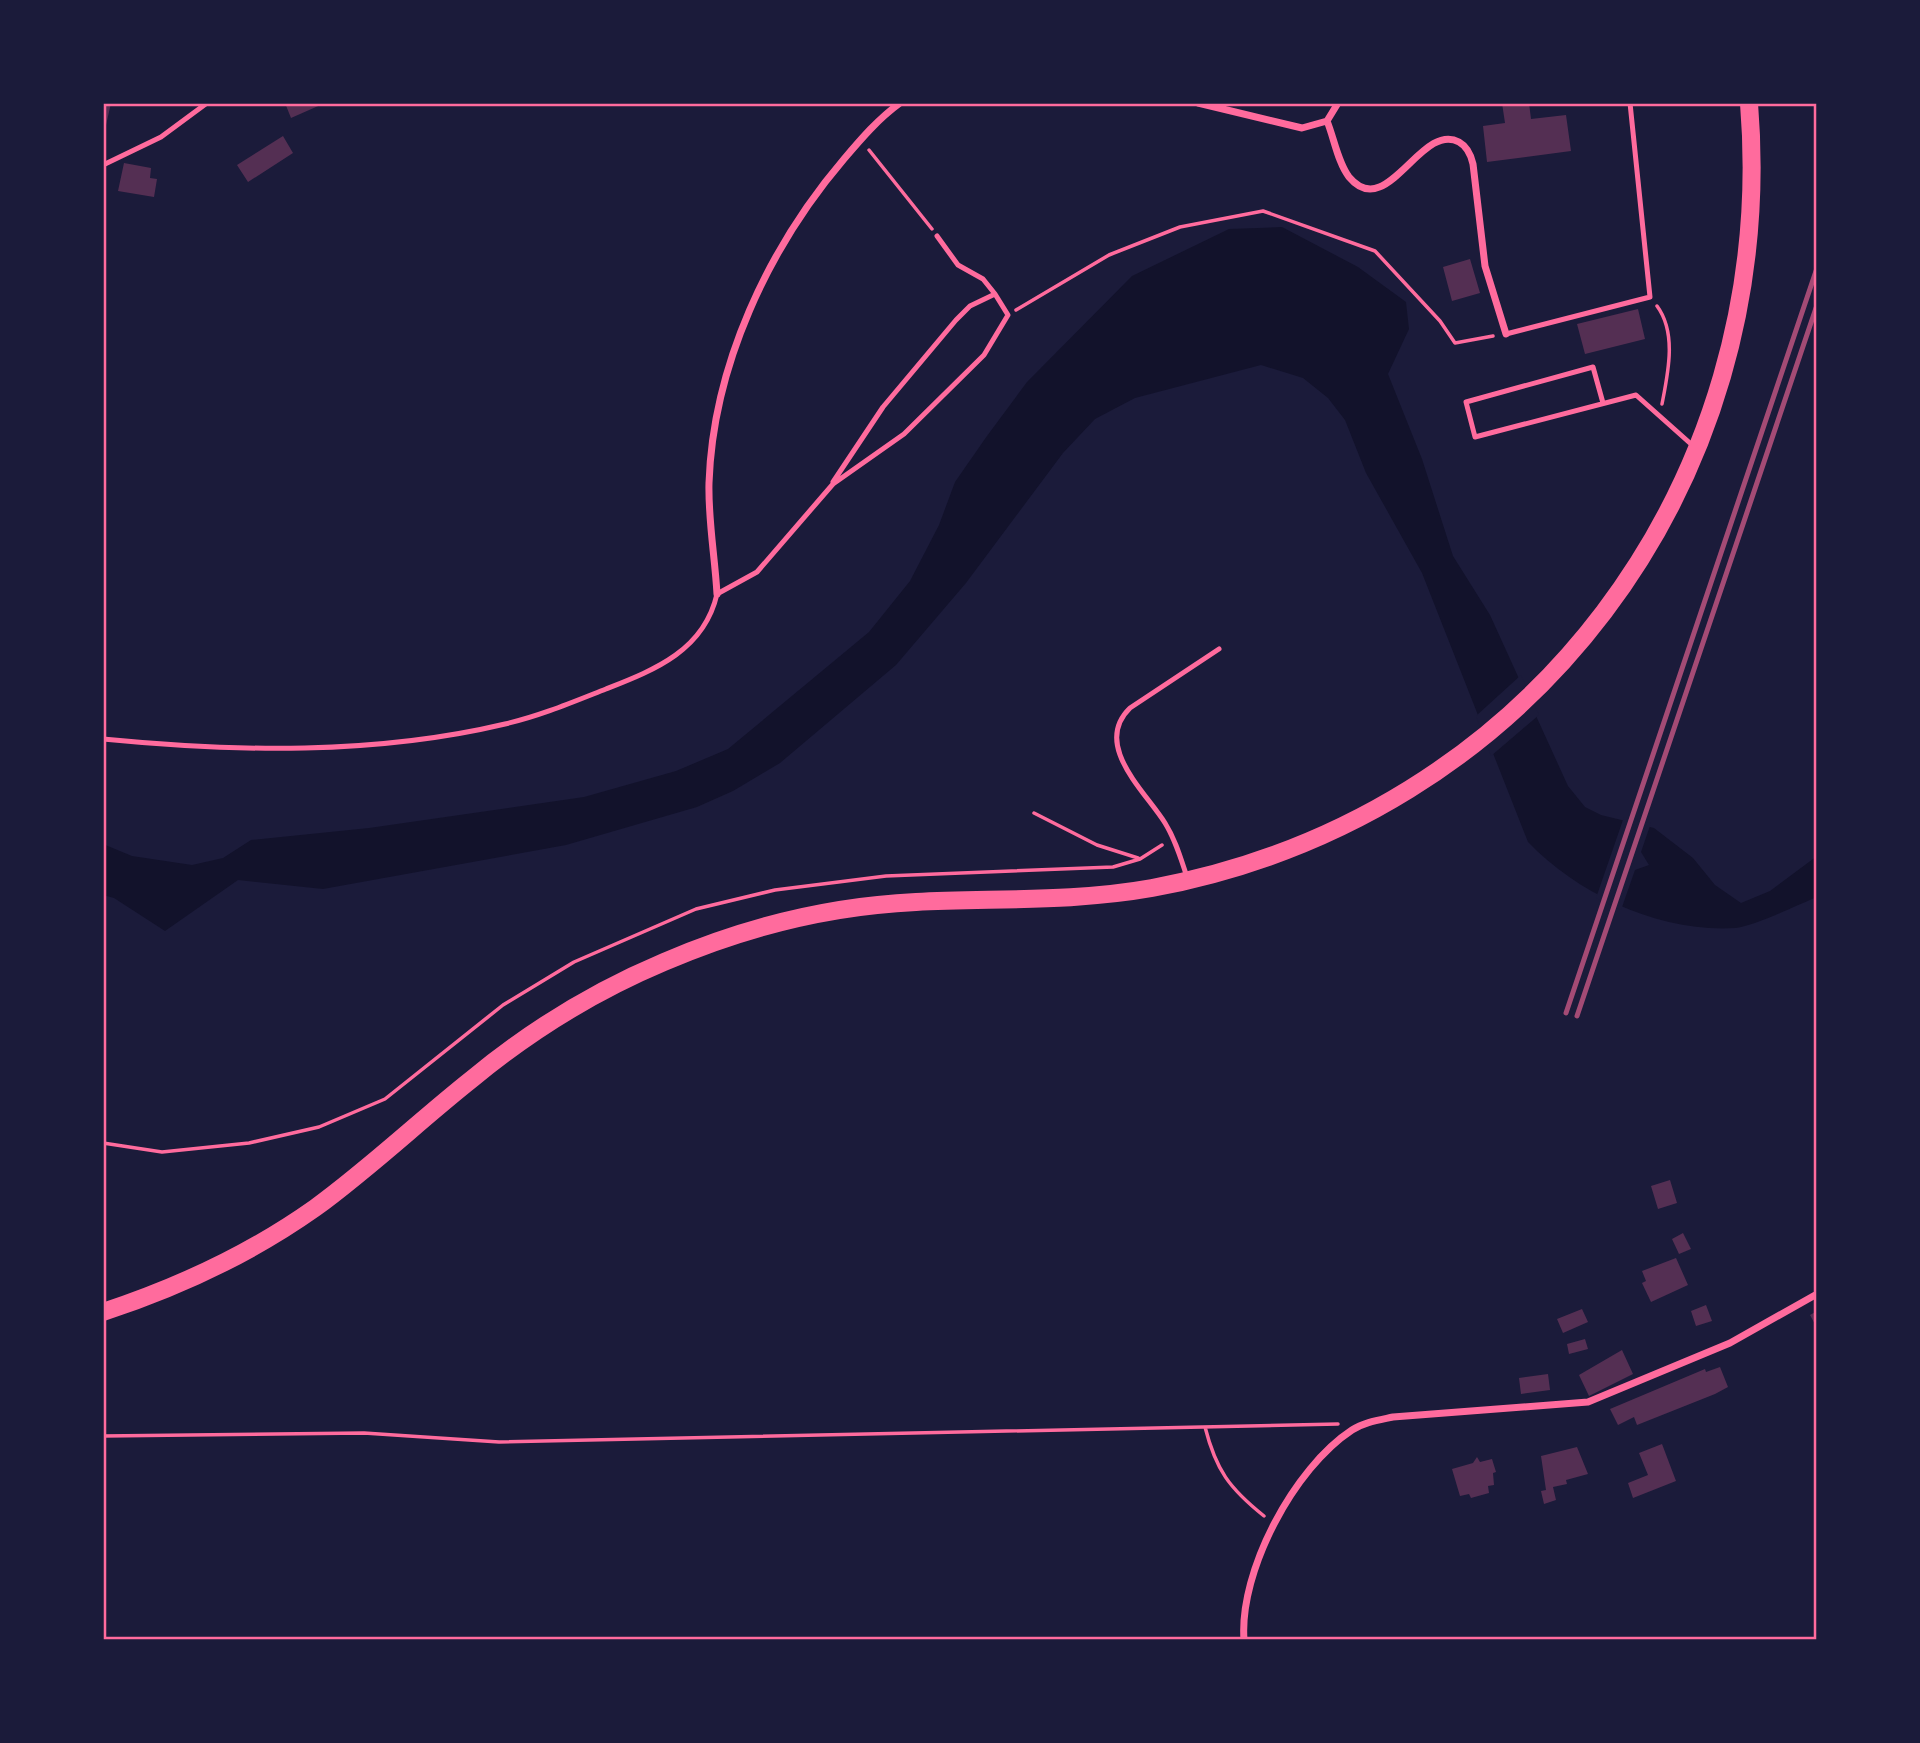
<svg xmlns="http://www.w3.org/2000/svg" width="1920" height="1743" font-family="'Sofia Sans Condensed',sans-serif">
<rect width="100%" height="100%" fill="#1b1b3a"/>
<path fill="#12122b" d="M 1282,227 L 1358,267 L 1406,302 L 1409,329 L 1388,374 L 1422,459 L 1453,556 L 1490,615 L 1568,786 L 1585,807 L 1601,815 L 1654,828 L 1693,858 L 1715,885 L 1741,903 L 1770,891 L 1817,856 L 1817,897 C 1797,905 1755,926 1736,928 C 1661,933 1579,895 1528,842 L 1422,573 L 1366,473 L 1345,420 L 1328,398 L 1303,378 L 1261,365 L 1135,398 L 1095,419 L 1063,453 L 966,583 L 896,665 L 780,763 L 733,791 L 697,807 L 566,845 L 323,889 L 238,880 L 165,931 L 114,898 L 103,895 L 103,844 L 132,856 L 192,865 L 223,858 L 251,840 L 369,828 L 584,797 L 676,771 L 728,749 L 869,632 L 910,581 L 939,525 L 955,482 L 987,436 L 1027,382 L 1132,276 L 1229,229 Z"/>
<path fill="#1b1b3a" d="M 1521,675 L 1539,715 L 1491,756 L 1476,716 Z
M 1624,817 L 1651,823 L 1641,852 L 1649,865 L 1635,870 L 1621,910 L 1596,898 Z"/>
<path fill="#542f53" d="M 103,103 L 111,103 L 104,134 L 103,134 Z
M 285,103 L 325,103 L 291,118 Z
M 1502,103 L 1529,103 L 1531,119 L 1566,115 L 1571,151 L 1487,162 L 1483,126 L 1505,123 Z
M 283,136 L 293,153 L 248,182 L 237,165 Z
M 124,163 L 151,168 L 150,178 L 157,179 L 154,197 L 118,191 Z
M 1470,259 L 1480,293 L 1452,301 L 1443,267 Z
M 1638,309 L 1645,339 L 1585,354 L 1577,324 Z
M 1670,1180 L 1677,1203 L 1658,1209 L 1651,1186 Z
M 1683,1233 L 1691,1249 L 1679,1254 L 1672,1239 Z
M 1676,1258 L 1688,1285 L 1651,1302 L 1642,1283 L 1646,1281 L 1642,1271 Z
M 1706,1305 L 1712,1321 L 1696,1326 L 1691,1311 Z
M 1582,1309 L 1588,1322 L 1563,1333 L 1557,1319 Z
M 1817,1311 L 1817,1328 L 1810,1315 Z
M 1585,1339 L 1588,1349 L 1569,1354 L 1567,1344 Z
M 1622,1350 L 1633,1374 L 1589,1396 L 1579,1375 Z
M 1720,1367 L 1728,1387 L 1715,1394 L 1637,1425 L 1634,1417 L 1618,1425 L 1610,1409 L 1705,1369 L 1706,1372 Z
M 1548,1374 L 1550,1390 L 1521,1394 L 1519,1378 Z
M 1662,1444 L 1676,1481 L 1633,1498 L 1628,1483 L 1648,1475 L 1639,1453 Z
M 1577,1447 L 1588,1474 L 1566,1480 L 1567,1484 L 1553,1487 L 1556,1500 L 1544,1504 L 1541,1491 L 1546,1490 L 1541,1456 Z
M 1477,1457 L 1480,1462 L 1492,1459 L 1496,1472 L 1493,1473 L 1494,1485 L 1488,1486 L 1489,1493 L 1471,1498 L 1469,1494 L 1460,1496 L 1452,1469 L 1473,1463 Z"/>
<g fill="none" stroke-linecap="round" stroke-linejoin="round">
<path stroke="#ff6b9d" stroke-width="3.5" d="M 869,150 L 932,229
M 1657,306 C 1677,333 1668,373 1662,404
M 1016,310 L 1109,255 L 1180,227 L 1263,211 L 1375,251 L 1440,321 L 1455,343 L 1493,336
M 1034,813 L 1097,845 L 1138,858
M 103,1143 L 162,1152 L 249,1143 L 319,1127 L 385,1099 L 503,1005 L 574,962 L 696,909 L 775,890 L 886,876 L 1113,867 L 1140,859 L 1162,845
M 1205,1427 C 1216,1470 1229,1488 1264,1516
M 103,1436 L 364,1433 L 499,1442 L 1338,1424"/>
<path stroke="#ff6b9d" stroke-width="5" d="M 103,165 L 161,137 L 207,103
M 1506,334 L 1650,297 L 1630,103
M 1603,403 L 1593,367 L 1466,402 L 1475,437 L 1636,395 L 1691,444
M 833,482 L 883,407 L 956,320 L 970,306 L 995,294
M 103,739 C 235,752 375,755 505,724 C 540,716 573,702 606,689 C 654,670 704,651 717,594 L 757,572 L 833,484 L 904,434 L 984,355 L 1008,315 L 995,294 L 983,279 L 958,265 L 937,236
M 1186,874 C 1180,856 1175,839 1165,823 C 1145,791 1092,745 1130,708 L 1219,649"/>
<path stroke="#ff6b9d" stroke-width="7" d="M 1198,103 L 1302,128 L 1327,121 L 1338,103
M 1327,121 C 1334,138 1338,163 1349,177 C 1387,223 1421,121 1459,142 C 1468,147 1471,155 1473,164 L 1485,266 L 1506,334
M 717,594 C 715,557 708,520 709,483 C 713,366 768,248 844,159 C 861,139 878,119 900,103
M 1244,1640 C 1239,1571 1294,1468 1352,1430 C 1364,1422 1379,1420 1393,1417 L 1588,1402 L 1730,1343 L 1817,1294"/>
<path stroke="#ff6b9d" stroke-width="18" d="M 103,1312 C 179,1287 250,1254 315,1208 C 370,1168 419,1121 472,1079 C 530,1031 595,991 664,962 C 743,928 830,906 916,902 C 994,898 1074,902 1152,888 C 1530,818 1780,484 1749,103"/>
<path stroke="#a44b75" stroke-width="5" d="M 1566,1013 L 1817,268
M 1577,1016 L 1817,305"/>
</g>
<rect width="1920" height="1743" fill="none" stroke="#1b1b3a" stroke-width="210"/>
<rect x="105" y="105" width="1710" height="1533" fill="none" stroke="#ff6b9d" stroke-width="2.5"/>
</svg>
